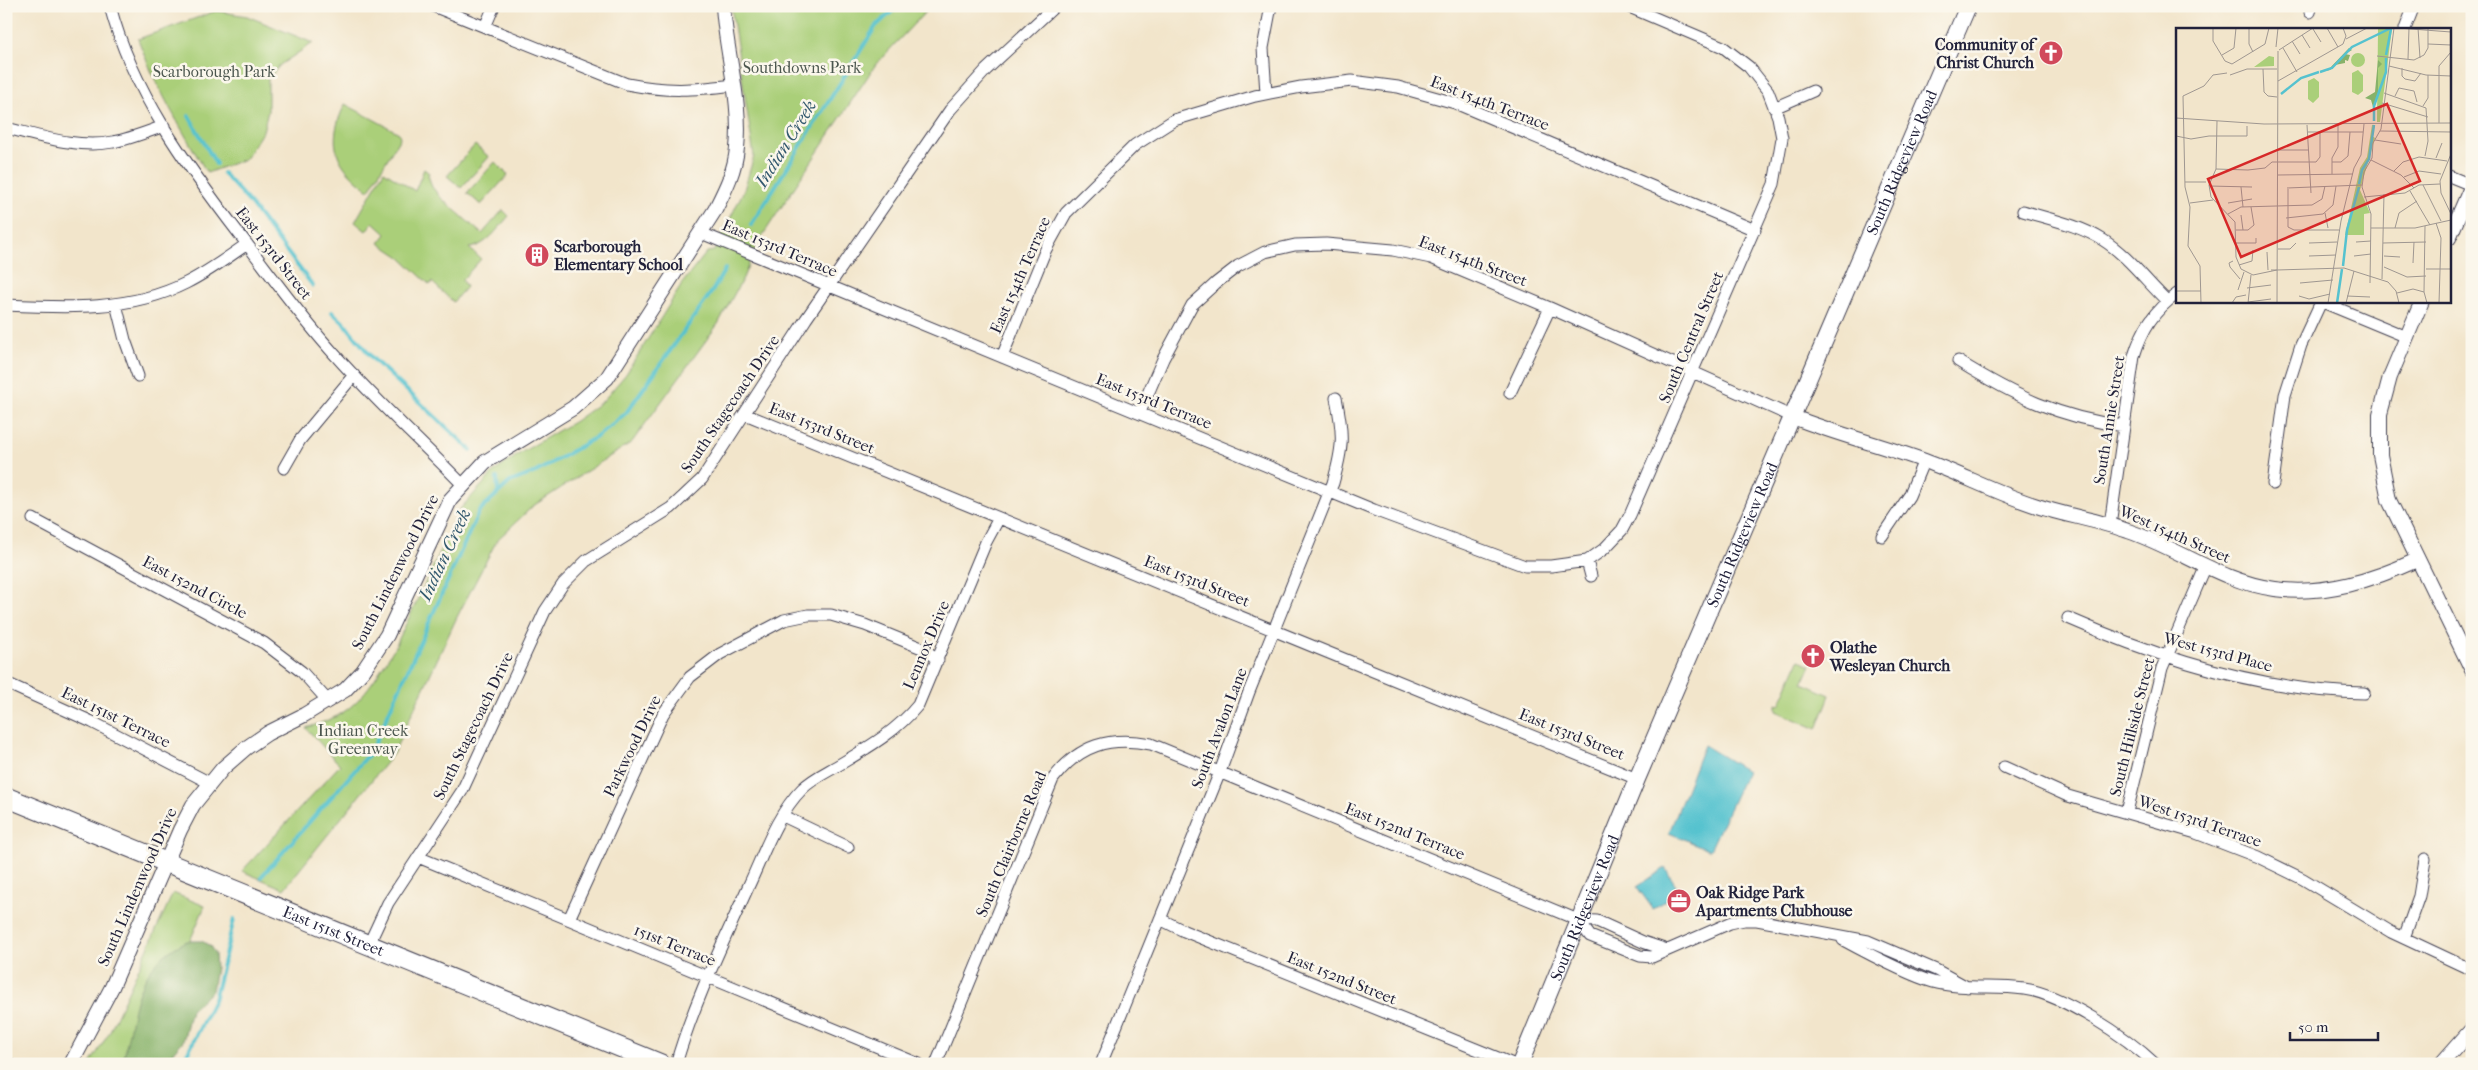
<svg xmlns="http://www.w3.org/2000/svg" width="2478" height="1070" font-family="'IM FELL French Canon',serif">
<rect width="100%" height="100%" fill="#fbf7ec"/>
<filter id="ink" filterUnits="userSpaceOnUse"><feTurbulence type="fractalNoise" baseFrequency=".02" numOctaves="2"/><feDisplacementMap in="SourceGraphic" scale="10" xChannelSelector="R" yChannelSelector="G"/><feConvolveMatrix kernelMatrix="1 2 1 2 8 2 1 2 1" color-interpolation-filters="sRGB"/></filter>
<filter id="wash" filterUnits="userSpaceOnUse"><feTurbulence type="fractalNoise" baseFrequency=".0096" numOctaves="4" result="noise"/><feDisplacementMap in="SourceGraphic" scale="20" xChannelSelector="R" yChannelSelector="G"/><feGaussianBlur stdDeviation="1.12" result="paint"/><feColorMatrix in="noise" values="0 0 0 0 0 0 0 0 0 0 0 0 0 0 0 0 0 1.4 0 .05"/><feComposite in="paint" operator="in"/></filter>
<g filter="url(#wash)">
<rect width="100%" height="100%" fill="#f2e5cb"/>
<path fill="#aacf79" stroke="#66785a" d="M 731,6 L 931,6 L 876,64 L 757,244 L 743,278 L 718,324 L 632,442 L 533,506 L 497,540 L 457,617 L 393,754 L 284,889 L 242,871 L 340,765 L 306,728 C 318,724 331,720 342,713 C 365,699 381,669 395,647 L 461,508 L 495,471 L 522,452 L 575,421 L 603,401 L 626,374 L 684,281 L 707,252 L 714,251 L 744,190 L 754,156 Z
M 216,11 L 247,16 L 313,43 L 280,65 L 268,79 L 268,111 L 263,131 L 245,159 L 207,173 C 182,130 155,86 138,39 Z
M 345,104 L 399,133 L 400,138 L 369,190 C 335,166 326,143 345,104 Z
M 475,145 L 489,157 L 461,188 L 447,176 Z
M 495,162 L 508,175 L 481,205 L 467,193 Z
M 424,169 L 429,173 L 428,175 L 432,187 L 441,198 L 482,234 L 503,210 L 509,216 C 497,229 487,246 469,248 L 481,259 L 462,280 L 466,287 L 453,302 L 432,282 L 430,285 L 400,257 L 379,243 L 386,234 L 373,222 L 366,231 L 355,222 L 384,171 L 415,191 Z
M 1799,660 L 1811,665 L 1803,683 L 1830,695 L 1817,729 L 1776,711 L 1776,704 L 1779,705 Z
M 173,893 L 205,906 L 137,1064 L 90,1064 L 109,1033 Z"/>
<path fill="#87b269" stroke="#546a52" d="M 187,941 L 202,941 L 210,946 L 215,954 L 216,968 L 212,991 L 191,1010 L 183,1041 L 163,1064 L 122,1064 C 136,1012 131,968 187,941 Z"/>
<path fill="#55c2cf" stroke="#3c7285" d="M 1704,745 L 1747,771 L 1710,850 L 1669,833 Z
M 1665,868 L 1679,890 L 1653,909 L 1637,887 Z"/>
<g fill="none" stroke-linecap="round" stroke-linejoin="round">
<path stroke="#55c2cf" stroke-width="4" d="M 189,116 L 216,164
M 223,173 L 249,202 L 313,286
M 751,225 L 876,26 L 898,6
M 332,312 L 345,324 L 373,359 L 471,450
M 497,478 L 498,492
M 261,877 L 371,752 L 479,511 L 510,482 L 536,472 L 598,436 L 626,413 L 713,290 L 725,269
M 182,1064 L 214,1000 L 234,919"/>
</g>
</g>
<g filter="url(#ink)">
<g fill="none" stroke-linecap="round" stroke-linejoin="round">
<defs>
<path id="minor" d="M 110,6 C 132,91 187,166 240,235 C 271,275 301,318 336,356 C 376,401 421,442 463,485
M 433,6 L 627,84 C 668,92 693,90 734,85
M 2310,12 L 2312,6
M 485,27 L 494,6
M 2405,29 L 2414,6
M 1266,93 L 1263,48 L 1271,6
M 1774,108 L 1813,91
M 6,128 C 40,136 78,149 113,142 C 130,139 147,132 164,126
M 2449,176 L 2471,185
M 2023,211 C 2049,219 2079,225 2103,240 C 2127,255 2146,281 2167,301
M 701,233 L 1374,510 L 1525,566 L 1551,566 L 1587,561 L 1591,576
M 2320,301 L 2407,337
M 116,304 L 125,340 L 138,376
M 6,305 C 66,308 131,311 186,283 C 208,272 227,258 247,244
M 1002,357 L 1046,249 L 1066,213 L 1135,145 L 1174,120 L 1255,96 L 1301,87 L 1352,81 L 1398,87 L 1455,103 L 1755,230
M 1958,361 C 2013,395 2059,418 2124,426
M 1510,393 L 1550,308
M 1140,412 L 1163,359 L 1192,305 L 1216,283 L 1238,266 L 1265,252 L 1295,245 L 1326,244 L 1393,250 L 1431,258 L 1550,308 L 1793,417
M 745,414 L 1637,779
M 284,468 L 300,440 L 354,375
M 2273,484 L 2285,395 L 2301,345 L 2321,302
M 33,519 L 264,643 L 302,672 L 328,701
M 2110,525 L 2134,356 C 2142,330 2154,310 2177,294
M 1882,536 L 1909,496 L 1924,460
M 1587,561 L 1604,549 L 1622,530 L 1630,515 L 1774,184 L 1782,138 L 1778,117 L 1768,91 L 1749,67 L 1723,47 L 1627,6
M 2068,618 C 2161,659 2262,691 2364,693
M 6,683 L 92,722 L 210,783
M 2004,767 L 2068,796 L 2196,833 L 2258,857 L 2303,879 L 2391,932 L 2472,970
M 2127,812 L 2162,668 L 2205,568
M 783,816 L 848,847
M 418,857 L 919,1064
M 569,919 L 663,714 L 690,677 L 720,654 L 784,620 L 808,615 L 831,615 L 865,625 L 924,649 L 938,660
M 1160,919 L 1184,931 L 1513,1064
M 1578,920 L 1590,936 L 1640,956 L 1652,957 L 1730,923 L 1744,920 L 1757,920 L 1868,941 L 1936,970 L 1967,987
M 2404,938 L 2419,896 L 2425,859
M 1843,940 C 1867,953 1908,975 1933,982 C 1963,990 1994,985 2024,989 C 2062,994 2127,1037 2155,1064
M 368,946 L 388,903 L 462,791 L 545,611 L 563,584 L 586,561 L 671,508 L 702,479 L 806,319 L 950,110 L 986,70 L 1055,6
M 6,1062 L 9,1064
M 676,1064 C 694,1002 723,943 749,885 C 764,853 777,814 802,789 C 812,779 825,773 837,766 C 867,748 896,732 918,705 L 986,542 L 999,518
M 936,1064 L 1053,779 C 1079,745 1109,736 1151,744 L 1578,920 L 1597,921 L 1643,942 L 1667,950
M 1101,1064 L 1220,772 L 1249,692 L 1333,483 C 1343,447 1344,436 1336,398"/>
<path id="tertiary" d="M 2449,238 L 2472,185
M 2422,301 L 2390,377 L 2380,414 L 2380,455 L 2389,500 L 2472,670
M 1793,417 C 1836,434 1881,445 1925,461 C 1963,475 1999,494 2037,506 C 2067,516 2098,520 2128,531 C 2179,548 2221,582 2275,589 C 2324,596 2373,580 2417,560
M 71,1064 L 112,987 L 180,830 L 193,805 L 223,768 L 246,748 L 268,733 L 304,715 L 345,690 L 363,671 L 387,635 L 450,500 L 485,462 L 573,408 L 607,378 L 715,210 C 725,190 735,171 737,148 C 742,101 726,54 723,6
M 2441,1064 L 2472,1029"/>
<g id="secondary">
<path id="s1" d="M 1520,1064 L 1637,779 L 1968,6"/>
</g>
<g id="primary">
<path id="s2" d="M 6,797 L 661,1064"/>
</g>
</defs>
<use href="#minor" stroke="#413f51" stroke-width="13"/>
<use href="#tertiary" stroke="#413f51" stroke-width="16"/>
<use href="#secondary" stroke="#413f51" stroke-width="18"/>
<use href="#primary" stroke="#413f51" stroke-width="21"/>
<use href="#minor" stroke="#fff" stroke-width="11"/>
<use href="#tertiary" stroke="#fff" stroke-width="14"/>
<use href="#secondary" stroke="#fff" stroke-width="16"/>
<use href="#primary" stroke="#fff" stroke-width="19"/>
</g>
</g>
<defs>
<symbol id="church-disc" viewBox="-11 -11 22 22"><circle r="9.5" fill="#d1495b" stroke="#fbf7ec"/><path d="M-1.2-6h2.4v3.5h3.3v2.4h-3.3V6h-2.4V-.1h-3.3v-2.4h3.3Z" fill="#fff"/></symbol>
<symbol id="building-disc" viewBox="-11 -11 22 22"><circle r="9.5" fill="#d1495b" stroke="#fbf7ec"/><path d="M-4-6H4V6H1V3H-1V6H-4ZM-2.5-4.3h1.7v1.8h-1.7ZM.8-4.3h1.7v1.8H.8ZM-2.5-1h1.7V.8h-1.7ZM.8-1h1.7V.8H.8Z" fill="#fff"/></symbol>
<symbol id="office-disc" viewBox="-11 -11 22 22"><circle r="9.5" fill="#d1495b" stroke="#fbf7ec"/><path d="M-6-3h4V-5.5h4V-3h4V5H-6ZM-1-4.5V-3h2v-1.5ZM-6 0V1H6V0Z" fill="#fff"/></symbol>
</defs>
<g fill-rule="evenodd">
<use href="#church-disc" x="2037" y="39" width="28" height="28"/>
<use href="#building-disc" x="523" y="241" width="28" height="28"/>
<use href="#church-disc" x="1799" y="642" width="28" height="28"/>
<use href="#office-disc" x="1665" y="887" width="28" height="28"/>
</g>
<g text-anchor="middle" dominant-baseline="central" stroke-width="5" stroke-linejoin="round" paint-order="stroke">
<g font-size="16" font-weight="bold" fill="#22223b" stroke="#fbf7ec" text-anchor="start">
<text x="2034" y="44" text-anchor="end">Community of<tspan x="2034" dy="18">Christ Church</tspan></text>
<text x="554" y="246">Scarborough<tspan x="554" dy="18">Elementary School</tspan></text>
<text x="1830" y="647">Olathe<tspan x="1830" dy="18">Wesleyan Church</tspan></text>
<text x="1696" y="892">Oak Ridge Park<tspan x="1696" dy="18">Apartments Clubhouse</tspan></text>
</g>
<g font-size="16" fill="#4b564e" stroke="#fbf7ec">
<text x="802" y="67">Southdowns Park</text>
<text x="214" y="71">Scarborough Park</text>
<text x="363" y="730">Indian Creek<tspan x="363" dy="18">Greenway</tspan></text>
</g>
<g font-size="16" fill="#22223b" stroke="#fbf7ec">
<text transform="translate(1490 103) rotate(21)">East 154th Terrace</text>
<text stroke="none"><textPath href="#s1" startOffset="979">South Ridgeview Road</textPath></text>
<text transform="translate(780 248) rotate(23)">East 153rd Terrace</text>
<text transform="translate(274 253) rotate(52)">East 153rd Street</text>
<text transform="translate(1473 261) rotate(21)">East 154th Street</text>
<text transform="translate(1020 275) rotate(-66)">East 154th Terrace</text>
<text transform="translate(1691 337) rotate(-67)">South Central Street</text>
<text transform="translate(1154 401) rotate(22)">East 153rd Terrace</text>
<text transform="translate(730 404) rotate(-56)">South Stagecoach Drive</text>
<text transform="translate(2109 420) rotate(-81)">South Annie Street</text>
<text transform="translate(822 428) rotate(22)">East 153rd Street</text>
<text stroke="none"><textPath href="#s1" startOffset="574">South Ridgeview Road</textPath></text>
<text transform="translate(2175 534) rotate(24)">West 154th Street</text>
<text transform="translate(395 572) rotate(-63)">South Lindenwood Drive</text>
<text transform="translate(1197 581) rotate(22)">East 153rd Street</text>
<text transform="translate(195 587) rotate(28)">East 152nd Circle</text>
<text transform="translate(926 645) rotate(-67)">Lennox Drive</text>
<text transform="translate(2218 652) rotate(15)">West 153rd Place</text>
<text transform="translate(116 717) rotate(26)">East 151st Terrace</text>
<text transform="translate(473 726) rotate(-64)">South Stagecoach Drive</text>
<text transform="translate(2132 727) rotate(-76)">South Hillside Street</text>
<text transform="translate(1219 728) rotate(-69)">South Avalon Lane</text>
<text transform="translate(1572 734) rotate(22)">East 153rd Street</text>
<text transform="translate(632 746) rotate(-64)">Parkwood Drive</text>
<text transform="translate(2200 821) rotate(19)">West 153rd Terrace</text>
<text transform="translate(1405 831) rotate(22)">East 152nd Terrace</text>
<text transform="translate(1011 844) rotate(-67)">South Clairborne Road</text>
<text transform="translate(137 887) rotate(-66)">South Lindenwood Drive</text>
<text stroke="none"><textPath href="#s1" startOffset="169">South Ridgeview Road</textPath></text>
<text stroke="none"><textPath href="#s2" startOffset="354">East 151st Street</textPath></text>
<text transform="translate(675 945) rotate(22)">151st Terrace</text>
<text transform="translate(1342 978) rotate(22)">East 152nd Street</text>
</g>
<g font-size="18" font-style="italic" fill="#345a6f" stroke="#fbf7ec">
<text transform="translate(786 144) rotate(-58)">Indian Creek</text>
<text transform="translate(445 555) rotate(-65)">Indian Creek</text>
</g>
</g>
<g transform="translate(2176 28)">
<rect width="275" height="275" fill="#f2e5cb"/>
<path d="M 202,0 L 216,0 L 204,94 L 201,94 ZM175 32a7 7 0 1 1 14 0a7 7 0 1 1-14 0ZM 93,28 L 98,29 L 98,38 L 78,39 ZM 182,42 L 187,47 L 187,63 L 182,67 L 176,64 L 176,45 ZM 138,50 L 143,54 L 143,69 L 137,75 L 132,71 L 132,53 ZM 196,97 L 199,97 L 196,108 L 199,110 L 184,162 L 194,185 L 188,186 L 188,207 L 169,207 L 184,140 L 191,129 Z" fill="#aacf79"/>
<path d="M 173,20 L 176,22 L 169,26 L 174,27 L 172,33 L 169,32 L 169,35 L 159,37 L 154,42 L 144,44 L 153,41 ZM 202,32 L 206,36 L 202,40 L 202,69 L 197,79 L 195,72 L 189,70 L 199,64 Z" fill="#87b269"/>
<path fill="none" stroke="#55c2cf" stroke-width="2.5" d="M 210,27 L 215,1M 144,44 L 156,40 L 176,19 L 215,0M 105,66 L 125,50 L 143,44M 198,93 L 198,78 L 210,44 L 210,30M 183,156 L 186,142 L 193,131 L 198,97M 167,238 L 171,202 L 183,159M 161,275 L 166,241"/>
<path fill="none" stroke="#9f9791" stroke-width="1" d="M 37,0 L 37,13 L 49,33 L 56,36 L 89,16 L 93,0M 73,0 L 73,16 L 77,24M 151,0 L 162,19M 222,0 L 275,4M 242,0 L 244,30M 137,1 L 145,14M 126,7 L 134,20M 170,11 L 191,0M 116,13 L 124,26M 252,16 L 275,17M 100,19 L 102,0M 107,20 L 121,44M 103,22 L 137,0M 46,27 L 58,20 L 60,0M 248,27 L 252,20 L 252,0M 201,28 L 238,32 L 248,27M 232,31 L 233,0M 213,38 L 250,47 L 275,48M 226,40 L 226,48 L 229,51 L 239,53 L 245,45M 87,41 L 88,64 L 92,68 L 101,69M 54,47 L 71,41 L 101,41M 102,53 L 167,16 L 170,8 L 167,0M 208,65 L 250,80 L 252,113 L 249,128M 7,68 L 9,159 L 14,179 L 12,218 L 24,238 L 25,275M 7,68 L 28,58 L 37,47 L 51,45M 219,68 L 223,60 L 238,63 L 241,74M 206,75 L 252,89M 247,78 L 252,70 L 252,47M 0,90 L 88,96 L 275,95M 41,93 L 40,141 L 33,157 L 35,169 L 59,194 L 60,229 L 65,241 L 77,247 L 101,242 L 95,242M 263,95 L 263,38 L 275,24M 131,97 L 135,165M 204,103 L 275,104M 132,104 L 187,104M 0,108 L 15,111 L 33,108 L 71,108 L 71,98M 199,112 L 225,116M 101,122 L 132,122M 275,126 L 264,153 L 265,165 L 275,186M 260,130 L 266,115M 195,132 L 225,147 L 238,160M 156,134 L 165,134 L 172,128 L 174,104M 40,141 L 72,142M 72,142 L 89,140 L 96,134 L 140,134 L 144,129 L 144,104M 218,143 L 227,134 L 243,129 L 271,133M 156,146 L 156,130 L 162,119 L 162,96M 102,147 L 177,146M 228,149 L 243,143 L 265,146M 9,154 L 30,154M 247,157 L 265,193M 33,158 L 76,159M 65,159 L 67,179M 111,160 L 186,157M 112,161 L 112,199M 234,163 L 254,197M 188,169 L 229,165 L 243,157 L 264,156M 14,175 L 37,172M 52,175 L 76,171M 75,179 L 78,197M 149,185 L 152,200M 52,186 L 65,179 L 136,177 L 146,171 L 149,158M 65,187 L 67,202M 110,190 L 147,186 L 157,177 L 160,158M 260,195 L 265,210 L 263,275M 249,198 L 248,264 L 251,275M 112,199 L 118,202 L 163,202M 195,200 L 239,200 L 275,192M 219,200 L 223,185 L 241,173M 60,202 L 72,202 L 78,197M 180,214 L 195,213M 60,215 L 80,215 L 80,210M 133,215 L 161,214M 207,215 L 250,214M 102,221 L 114,221 L 120,215M 91,224 L 92,242M 133,228 L 160,227M 178,228 L 195,226M 208,228 L 224,229M 57,233 L 53,235 L 54,239 L 64,251M 237,235 L 238,214M 63,237 L 76,233 L 77,222M 208,239 L 231,249 L 250,248M 250,241 L 275,241M 101,242 L 168,240 L 212,254 L 220,263 L 223,275M 206,251 L 208,166M 124,255 L 157,252M 194,255 L 195,186 L 186,159 L 188,144 L 196,130 L 197,115 L 205,101 L 218,0M 71,260 L 95,257M 62,262 L 68,244M 0,263 L 25,263M 221,265 L 237,261 L 248,264M 123,268 L 133,271 L 154,266M 171,268 L 194,269M 72,274 L 95,271M 56,275 L 60,269 L 70,267M 72,275 L 75,247M 101,275 L 102,23M 152,275 L 165,193 L 178,140 L 185,127 L 188,96M 170,275 L 178,243"/>
<path fill="#d62828" fill-opacity="0.15" stroke="#d62828" stroke-width="2.5" d="M 211,76 L 244,153 L 65,229 L 32,151 Z"/>
<rect width="275" height="275" fill="none" stroke="#22223b" stroke-width="2.5"/>
</g>
<rect width="2478" height="1070" fill="none" stroke="#fbf7ec" stroke-width="25"/>
<path d="M2290 1032v8h88v-8" fill="none" stroke="#22223b" stroke-width="2.5"/>
<text x="2298" y="1032" font-size="15" fill="#22223b" stroke="#fbf7ec" stroke-width="4" paint-order="stroke">50 m</text>
</svg>
